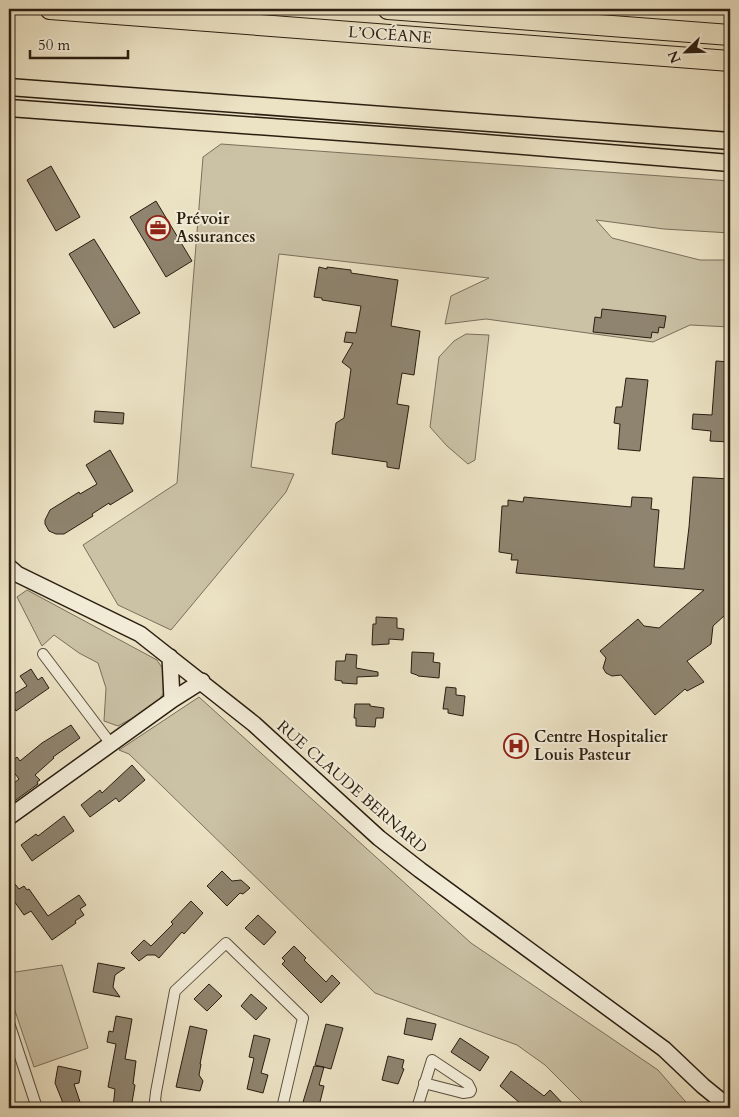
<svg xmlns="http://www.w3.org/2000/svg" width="739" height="1117" font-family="Cardo,serif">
<rect width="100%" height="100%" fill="#ece3c5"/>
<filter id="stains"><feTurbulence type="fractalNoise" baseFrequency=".004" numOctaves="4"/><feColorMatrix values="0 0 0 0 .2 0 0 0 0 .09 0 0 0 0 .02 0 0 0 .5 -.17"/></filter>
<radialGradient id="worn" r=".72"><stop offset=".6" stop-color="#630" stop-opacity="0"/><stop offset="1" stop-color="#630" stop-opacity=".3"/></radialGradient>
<path fill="#cbc2a6" stroke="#7a705c" d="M 221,144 L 730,181 L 730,233 L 664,229 L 596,220 L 612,238 L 700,260 L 730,260 L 730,327 L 690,325 L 653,342 L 486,319 L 445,324 L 451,296 L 489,278 L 279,254 L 251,467 L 294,474 L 286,492 L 171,630 L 118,605 L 83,545 L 177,483 L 203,157 Z
M 466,334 L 489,335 L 475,460 L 468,464 L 447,446 L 430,427 L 439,357 L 454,341 Z
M 27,590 L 157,660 C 160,665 166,672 166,678 C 170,703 135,716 118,726 L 104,721 L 106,688 L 98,663 L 79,653 L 54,635 L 42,646 L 17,597 Z
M 199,697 L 471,943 L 658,1070 L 691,1108 L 588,1108 L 545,1065 L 517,1045 L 375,993 L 129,754 L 119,750 Z
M 62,965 L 88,1048 L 34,1067 L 9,993 L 9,973 Z"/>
<path fill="#8f846f" stroke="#2a1e11" d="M 51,166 L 80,217 L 56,231 L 27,180 Z
M 156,201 L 192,261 L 166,277 L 130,217 Z
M 94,239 L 140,313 L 114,328 L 69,254 Z
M 319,267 L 327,269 L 327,267 L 351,270 L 351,273 L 398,280 L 391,326 L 420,331 L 414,375 L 402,373 L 397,404 L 409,406 L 399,469 L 387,467 L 387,462 L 332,454 L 336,423 L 344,418 L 351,369 L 342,362 L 353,343 L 344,342 L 346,332 L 356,333 L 361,306 L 322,300 L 322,298 L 314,297 Z
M 602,309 L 666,316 L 664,328 L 659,327 L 658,333 L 652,332 L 651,338 L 593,332 L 595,317 L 601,318 Z
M 716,361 L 730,362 L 730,442 L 710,441 L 711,431 L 692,429 L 693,414 L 712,415 Z
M 626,378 L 648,380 L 640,451 L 618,449 L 620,424 L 614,423 L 616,407 L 622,407 Z
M 95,411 L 124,413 L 123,424 L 94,422 Z
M 110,450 L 133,491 L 110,505 L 109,503 L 92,514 L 93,516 L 64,534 L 56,534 L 49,531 L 45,524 L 45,520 L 50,510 L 79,492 L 80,494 L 97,484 L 86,465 Z
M 693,477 L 730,479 L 730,603 L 725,615 L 713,626 L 711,644 L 687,661 L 704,682 L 687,691 L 685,689 L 655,715 L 621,675 L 612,676 L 606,673 L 603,668 L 606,658 L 600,651 L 638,619 L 644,626 L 659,628 L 704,590 L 516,573 L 518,560 L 511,560 L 512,554 L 499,552 L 502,506 L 508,506 L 508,500 L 523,502 L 524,497 L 631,507 L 632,497 L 652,498 L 651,509 L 659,510 L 654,567 L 684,569 L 689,527 Z
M 376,617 L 397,618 L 397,628 L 404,629 L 403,640 L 389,639 L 389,644 L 372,645 L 373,624 L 376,624 Z
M 412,652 L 434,653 L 433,662 L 440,663 L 439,678 L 418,676 L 417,675 L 411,673 Z
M 346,654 L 357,655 L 356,668 L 378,672 L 378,676 L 357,677 L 357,684 L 342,683 L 342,681 L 335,680 L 336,661 L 345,661 Z
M 31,669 L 38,680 L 42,677 L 49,688 L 16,711 L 9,697 L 27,686 L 20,676 Z
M 446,687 L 456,688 L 456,695 L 465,696 L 463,716 L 448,713 L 448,709 L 443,709 Z
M 355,704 L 370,704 L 370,706 L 384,708 L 383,718 L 376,718 L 375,727 L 356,726 L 356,718 L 354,718 Z
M 71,725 L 80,738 L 53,757 L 54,758 L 35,775 L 40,780 L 37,782 L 38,784 L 9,805 L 9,787 L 19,779 L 9,766 L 9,764 L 17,757 L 20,761 L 42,743 Z
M 132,765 L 145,780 L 119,802 L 116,798 L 90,817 L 81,805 L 100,790 L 102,793 Z
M 64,816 L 74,831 L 32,861 L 21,845 L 36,834 L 38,836 Z
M 222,871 L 232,881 L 241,880 L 250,888 L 243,894 L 240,893 L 227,906 L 207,886 Z
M 15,884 L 19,889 L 24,886 L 27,890 L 29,889 L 48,916 L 79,895 L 86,905 L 80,909 L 84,915 L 75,921 L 76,923 L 52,940 L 31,911 L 24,915 L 9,894 L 9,888 Z
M 191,901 L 203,913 L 184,934 L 182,932 L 159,958 L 155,955 L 147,955 L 139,961 L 131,953 L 144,940 L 151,946 L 173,924 L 171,922 Z
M 258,915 L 276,932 L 264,945 L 245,928 Z
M 294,946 L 306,958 L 304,960 L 326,982 L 332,975 L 340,983 L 321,1003 L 282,964 L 285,961 L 282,958 Z
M 98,963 L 125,968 L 115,975 L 113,987 L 120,997 L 93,992 Z
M 209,984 L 222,996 L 207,1011 L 194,999 Z
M 251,994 L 267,1008 L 256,1020 L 241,1006 Z
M 116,1016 L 132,1019 L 125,1059 L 136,1061 L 133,1084 L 135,1085 L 131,1108 L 113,1108 L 115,1089 L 108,1087 L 116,1044 L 107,1042 L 109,1031 L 113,1032 Z
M 407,1018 L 436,1024 L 432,1040 L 404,1034 Z
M 326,1024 L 343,1028 L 331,1069 L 315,1065 Z
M 190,1026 L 207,1030 L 200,1064 L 201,1064 L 199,1075 L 203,1081 L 200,1091 L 176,1087 Z
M 254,1035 L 270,1039 L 261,1073 L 268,1075 L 263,1093 L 247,1089 L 254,1058 L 249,1057 Z
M 460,1038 L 489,1057 L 480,1071 L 451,1052 Z
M 388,1056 L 404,1060 L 402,1068 L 404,1069 L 398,1084 L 382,1080 Z
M 58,1066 L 81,1071 L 79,1083 L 74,1084 L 82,1108 L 65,1108 L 55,1083 Z
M 314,1066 L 324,1067 L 319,1085 L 324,1086 L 319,1106 L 303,1102 Z
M 511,1071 L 544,1096 L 550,1090 L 567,1108 L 515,1108 L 520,1103 L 500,1086 Z"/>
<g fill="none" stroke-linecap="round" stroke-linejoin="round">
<defs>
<path id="street" d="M 43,654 L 111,744
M 9,1023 L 37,1108
M 158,1108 L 155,1101 L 156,1092 L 175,991 L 226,943 L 303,1018 L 282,1108
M 224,1108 L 225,1108
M 417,1108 L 432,1060 L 468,1084 L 471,1090 L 470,1092 L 463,1093 L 424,1083"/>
<path id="secondary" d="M 9,567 L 17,574 L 140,634 L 254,724 L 379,838 L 420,870 L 664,1049 L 703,1086 L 730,1108
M 170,657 L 172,700
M 9,817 L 172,700 L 202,681"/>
<path id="primary" d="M 9,87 C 249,107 490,121 730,141
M 9,108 L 449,140 L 730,163"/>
<path id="highway" d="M 50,9 L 730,61
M 388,9 L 730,35"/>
</defs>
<use href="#street" stroke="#5a4f3e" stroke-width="12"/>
<use href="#secondary" stroke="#2a1e11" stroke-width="18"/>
<use href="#primary" stroke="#2a1e11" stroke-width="19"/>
<use href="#highway" stroke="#2a1e11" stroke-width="22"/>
<use href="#street" stroke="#f3edd9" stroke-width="10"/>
<use href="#secondary" stroke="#f3edd9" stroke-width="15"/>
<use href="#primary" stroke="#ece3c5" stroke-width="16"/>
<use href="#highway" stroke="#ece3c5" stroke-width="20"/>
</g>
<defs>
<symbol id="office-ring" viewBox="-11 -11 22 22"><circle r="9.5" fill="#f3edd9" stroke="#8f2418" stroke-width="1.5"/><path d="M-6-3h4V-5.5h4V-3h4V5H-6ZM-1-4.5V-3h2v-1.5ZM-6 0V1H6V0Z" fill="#8f2418"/></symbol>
<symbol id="hospital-ring" viewBox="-11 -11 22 22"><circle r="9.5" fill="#f3edd9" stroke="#8f2418" stroke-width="1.5"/><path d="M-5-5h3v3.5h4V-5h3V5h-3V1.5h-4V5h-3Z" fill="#8f2418"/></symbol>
</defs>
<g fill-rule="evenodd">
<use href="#office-ring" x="144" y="214" width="28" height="28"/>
<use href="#hospital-ring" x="502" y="732" width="28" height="28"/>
</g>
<g text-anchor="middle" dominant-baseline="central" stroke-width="4" stroke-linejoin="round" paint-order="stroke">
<g font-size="16" fill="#2a1e11" stroke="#f3edd9">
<text transform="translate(390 35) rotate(4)">L’OCÉANE</text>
<text transform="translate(352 787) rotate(41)">RUE CLAUDE BERNARD</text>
</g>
<g font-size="16" font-weight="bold" fill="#2a1e11" stroke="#f3edd9" text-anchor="start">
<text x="176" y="219">Prévoir<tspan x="176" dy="18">Assurances</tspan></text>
<text x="534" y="737">Centre Hospitalier<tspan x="534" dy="18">Louis Pasteur</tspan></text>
</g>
</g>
<rect width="739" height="1117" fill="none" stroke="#ece3c5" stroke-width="30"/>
<rect x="10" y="10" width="719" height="1097" fill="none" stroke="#2a1e11" stroke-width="2.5"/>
<rect x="15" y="15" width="709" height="1087" fill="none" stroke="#2a1e11"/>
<g transform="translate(686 52) rotate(247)" stroke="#f3edd9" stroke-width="4" paint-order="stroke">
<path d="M0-4L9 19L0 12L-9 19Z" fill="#2a1e11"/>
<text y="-8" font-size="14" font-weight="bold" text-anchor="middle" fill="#2a1e11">N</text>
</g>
<path d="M30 50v8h98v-8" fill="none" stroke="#2a1e11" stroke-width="2.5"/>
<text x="38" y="50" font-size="15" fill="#2a1e11" stroke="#f3edd9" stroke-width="4" paint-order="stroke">50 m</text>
<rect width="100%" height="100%" filter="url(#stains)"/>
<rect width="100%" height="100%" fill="url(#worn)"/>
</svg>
